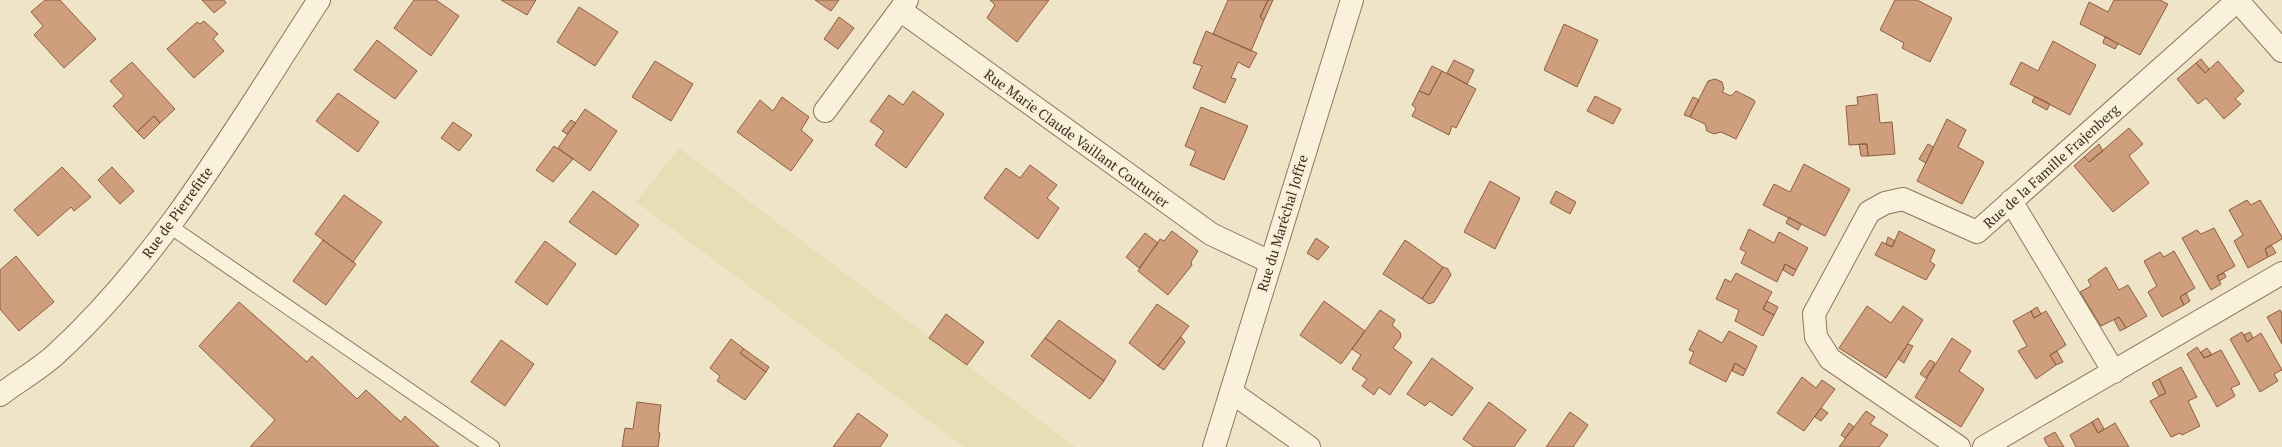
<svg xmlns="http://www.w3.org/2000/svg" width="2282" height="447" font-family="'PT Serif',serif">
<rect width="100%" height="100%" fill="#f0e4c8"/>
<path fill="#e6deb5" d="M 679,148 L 1075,447 L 964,447 L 636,202 Z"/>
<path fill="#cf9f7d" stroke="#8d5f41" d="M 45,0 L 60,0 L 96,39 L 64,68 L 34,35 L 43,26 L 31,12 Z
M 202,0 L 224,0 L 226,3 L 214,13 Z
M 414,0 L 436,0 L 459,16 L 431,56 L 394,28 Z
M 501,0 L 536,0 L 527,15 Z
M 815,0 L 839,0 L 831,11 Z
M 990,0 L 1049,0 L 1017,42 L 987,18 L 995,5 Z
M 1228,0 L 1268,0 L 1260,17 L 1264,20 L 1251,51 L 1213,34 Z
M 1268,0 L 1273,0 L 1264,20 L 1260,17 Z
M 1895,0 L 1917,0 L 1952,18 L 1930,62 L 1902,48 L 1904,43 L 1880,30 Z
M 2114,0 L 2160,0 L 2168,4 L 2140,55 L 2080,24 L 2089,2 L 2108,12 Z
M 579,7 L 618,32 L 595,66 L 557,42 Z
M 839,17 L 854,28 L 838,49 L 824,39 Z
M 204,21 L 218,34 L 213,39 L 224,51 L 194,78 L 167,49 L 197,22 L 200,24 Z
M 1564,24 L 1598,40 L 1577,87 L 1544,70 Z
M 1206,31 L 1257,53 L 1249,68 L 1238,62 L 1231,78 L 1236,79 L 1225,103 L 1193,88 L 1202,66 L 1193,63 Z
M 2105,36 L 2118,44 L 2115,49 L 2103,43 Z
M 377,40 L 417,71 L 395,99 L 354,70 Z
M 2053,41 L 2096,65 L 2070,115 L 2010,84 L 2021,62 L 2038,71 Z
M 2201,59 L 2209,69 L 2205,73 L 2196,63 Z
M 1454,60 L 1474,70 L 1467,84 L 1447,73 Z
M 655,61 L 693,84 L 671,121 L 632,97 Z
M 2218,61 L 2244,91 L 2235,99 L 2241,104 L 2224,119 L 2206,98 L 2198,104 L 2177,79 L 2196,63 L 2205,73 Z
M 132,62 L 175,109 L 160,123 L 154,116 L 137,132 L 113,106 L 124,96 L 110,81 Z
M 1432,66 L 1442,71 L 1429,95 L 1419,91 Z
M 1442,71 L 1476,89 L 1456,128 L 1452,126 L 1449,135 L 1412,116 L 1416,108 L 1412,105 L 1419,91 L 1429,95 Z
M 1715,79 L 1722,82 L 1724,89 L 1722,92 L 1731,96 L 1736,91 L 1754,100 L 1755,102 L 1736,139 L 1721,132 L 1714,134 L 1707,131 L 1705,124 L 1690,117 L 1708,81 Z
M 913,91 L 944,114 L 906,168 L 875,145 L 884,131 L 870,121 L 889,95 L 903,105 Z
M 338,93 L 379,122 L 358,152 L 316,121 Z
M 1877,94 L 1880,123 L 1892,122 L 1895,154 L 1868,156 L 1867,144 L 1849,145 L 1846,106 L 1858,105 L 1857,97 Z
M 1595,96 L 1621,109 L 1613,124 L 1587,111 Z
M 2035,96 L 2050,104 L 2047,110 L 2032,102 Z
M 782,97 L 809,117 L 801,130 L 813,140 L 791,171 L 737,132 L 760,100 L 773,111 Z
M 1693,97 L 1699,100 L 1690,117 L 1684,115 Z
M 1201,107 L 1248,126 L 1224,180 L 1190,165 L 1196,151 L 1185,146 Z
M 585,109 L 617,131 L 590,171 L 558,148 Z
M 154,116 L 160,123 L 144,139 L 137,132 Z
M 1947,119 L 1966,130 L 1958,147 L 1984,162 L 1962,204 L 1917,181 Z
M 571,120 L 576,123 L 567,134 L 562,131 Z
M 453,122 L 472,135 L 459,151 L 441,138 Z
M 2129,128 L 2143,144 L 2129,156 L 2149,183 L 2113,212 L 2074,166 L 2084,157 L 2089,162 Z
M 1859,144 L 1867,144 L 1868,156 L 1861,156 Z
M 1928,144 L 1933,147 L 1926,163 L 1919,159 Z
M 2099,144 L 2103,151 L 2089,162 L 2084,157 Z
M 554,146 L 573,159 L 553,182 L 536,170 Z
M 1804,164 L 1850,189 L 1825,236 L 1763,205 L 1774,184 L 1790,192 Z
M 1030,165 L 1057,185 L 1047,198 L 1059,208 L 1038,239 L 984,198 L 1006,168 L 1020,178 Z
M 62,167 L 91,197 L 74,211 L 71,207 L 38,236 L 14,210 Z
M 112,167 L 134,191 L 120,204 L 98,180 Z
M 1490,181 L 1520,198 L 1495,249 L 1464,232 Z
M 593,191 L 639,225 L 616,255 L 569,222 Z
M 1556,191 L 1576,202 L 1570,214 L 1550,203 Z
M 344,195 L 382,222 L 353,262 L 315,234 Z
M 2247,200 L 2251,205 L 2260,200 L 2282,237 L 2282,239 L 2265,249 L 2268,257 L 2248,268 L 2234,241 L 2243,235 L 2229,210 Z
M 1789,217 L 1801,224 L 1798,230 L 1786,223 Z
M 2214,228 L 2235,266 L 2217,276 L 2221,284 L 2211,290 L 2182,238 L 2197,230 L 2201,234 Z
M 1749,229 L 1774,243 L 1779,232 L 1808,248 L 1796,270 L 1785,264 L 1777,282 L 1741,263 L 1746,252 L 1740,249 Z
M 1172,231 L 1198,251 L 1191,262 L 1192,265 L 1168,295 L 1138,271 L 1160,239 L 1164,241 Z
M 1899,231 L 1935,250 L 1930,261 L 1935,265 L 1926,280 L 1875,255 L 1882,242 L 1892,247 Z
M 1145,233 L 1158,243 L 1139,268 L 1126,257 Z
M 1888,237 L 1895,241 L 1892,247 L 1886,244 Z
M 1316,238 L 1329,247 L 1318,260 L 1307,253 Z
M 323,240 L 356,264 L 326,305 L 293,281 Z
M 1405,240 L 1443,267 L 1422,299 L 1383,274 Z
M 545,241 L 576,264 L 547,305 L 515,282 Z
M 2271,245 L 2276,253 L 2268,257 L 2265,249 Z
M 2174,251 L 2195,288 L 2180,297 L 2184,305 L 2162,317 L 2148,292 L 2157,286 L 2144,261 L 2160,252 L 2164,257 Z
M 16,256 L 54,302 L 19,331 L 0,309 L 0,270 Z
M 1785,264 L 1796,270 L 1793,276 L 1783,270 Z
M 1443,267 L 1448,269 L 1451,275 L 1434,302 L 1429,304 L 1422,299 Z
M 2106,267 L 2119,290 L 2128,285 L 2147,316 L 2126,328 L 2119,317 L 2101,326 L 2080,292 L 2091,286 L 2088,280 Z
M 1736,273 L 1772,292 L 1763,309 L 1774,315 L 1763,336 L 1735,321 L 1739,310 L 1716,299 L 1725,279 L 1731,282 Z
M 2224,273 L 2226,277 L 2219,281 L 2217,276 Z
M 2186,293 L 2190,301 L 2184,305 L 2180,297 Z
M 1324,301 L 1365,331 L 1341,364 L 1300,335 Z
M 1767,301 L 1778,307 L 1774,315 L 1763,309 Z
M 239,302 L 307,362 L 312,356 L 357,399 L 366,390 L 401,422 L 405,416 L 439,447 L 250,447 L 275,420 L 199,346 Z
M 1157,304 L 1189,326 L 1158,366 L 1129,343 Z
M 1867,306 L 1891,323 L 1903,306 L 1923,320 L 1886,378 L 1839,348 Z
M 2037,307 L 2041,314 L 2034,318 L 2031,311 Z
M 1380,310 L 1395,320 L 1392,325 L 1400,332 L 1401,337 L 1393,348 L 1412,362 L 1390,395 L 1379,387 L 1374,395 L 1362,386 L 1367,379 L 1352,369 L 1361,355 L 1352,349 Z
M 2280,310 L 2282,313 L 2282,344 L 2267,317 Z
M 2031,311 L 2034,318 L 2046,311 L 2066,345 L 2050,355 L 2056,365 L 2036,379 L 2018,351 L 2027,346 L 2013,321 Z
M 946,314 L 984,342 L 967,365 L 929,338 Z
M 2119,317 L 2126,328 L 2120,331 L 2114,320 Z
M 1059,320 L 1116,361 L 1104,381 L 1045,338 Z
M 1699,330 L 1722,343 L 1729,331 L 1757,346 L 1746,370 L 1735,363 L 1726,382 L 1689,363 L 1694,352 L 1689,350 Z
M 2242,332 L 2247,342 L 2261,333 L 2282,370 L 2274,374 L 2278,381 L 2260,392 L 2230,339 Z
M 2250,332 L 2253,338 L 2247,342 L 2244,335 Z
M 1181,337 L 1185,342 L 1164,370 L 1158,366 Z
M 1045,338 L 1104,381 L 1090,399 L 1031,356 Z
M 1952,338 L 1971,351 L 1959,371 L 1984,389 L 1961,427 L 1915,397 Z
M 731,339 L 744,349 L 740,353 L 766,372 L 745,400 L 717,381 L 720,376 L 710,368 Z
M 501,340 L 534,364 L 505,406 L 471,382 Z
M 1908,344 L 1913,346 L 1904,363 L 1898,359 Z
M 2197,347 L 2204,358 L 2221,350 L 2240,384 L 2231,388 L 2235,396 L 2217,407 L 2187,354 Z
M 2207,348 L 2212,355 L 2204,358 L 2201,352 Z
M 744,349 L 769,367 L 766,372 L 740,353 Z
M 2057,351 L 2063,362 L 2056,365 L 2050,355 Z
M 1432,358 L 1473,388 L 1452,416 L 1430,401 L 1425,406 L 1407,394 Z
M 1930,360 L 1935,363 L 1926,378 L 1920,374 Z
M 1735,363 L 1746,370 L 1743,376 L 1732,371 Z
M 2181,367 L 2197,397 L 2188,401 L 2200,426 L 2182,435 L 2180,433 L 2171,437 L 2150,401 L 2166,393 L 2159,379 Z
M 1802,377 L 1816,388 L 1822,380 L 1835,389 L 1804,431 L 1777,413 Z
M 2159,379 L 2166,393 L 2159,396 L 2152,383 Z
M 637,402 L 661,405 L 658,432 L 660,433 L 658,447 L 622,447 L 625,428 L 633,429 Z
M 1489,402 L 1526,430 L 1514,447 L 1474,447 L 1463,439 Z
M 1821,408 L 1828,413 L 1821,421 L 1815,417 Z
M 1866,411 L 1875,417 L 1870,424 L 1888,435 L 1879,447 L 1839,447 Z
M 1570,412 L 1588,425 L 1573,447 L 1546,447 Z
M 858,413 L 888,435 L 880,447 L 833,447 Z
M 2098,418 L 2104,429 L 2098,433 L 2092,422 Z
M 2092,422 L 2098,433 L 2115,423 L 2129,447 L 2076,447 L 2070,435 Z
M 1849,423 L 1854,427 L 1845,438 L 1841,435 Z
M 2055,432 L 2064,447 L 2049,447 L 2046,443 L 2044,438 Z"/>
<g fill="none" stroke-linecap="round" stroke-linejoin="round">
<defs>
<path id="service" d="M 168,225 L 492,447"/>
<path id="minor" d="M 907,0 L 900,10 L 1211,234 L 1270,262
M 2237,0 L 2282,51
M 825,111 L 900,10
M 2011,201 L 2114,372
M 1231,392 L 1309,447
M 0,395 C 18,381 40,369 56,354 C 165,254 239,122 319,0
M 1959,447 L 1830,359 L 1816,337 L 1814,314 L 1869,212 L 1885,203 L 1903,199 L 1977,232 L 2238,0
M 1984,447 L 2282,273"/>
<path id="tertiary" d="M 1214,447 L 1352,0"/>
</defs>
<use href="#service" stroke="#8d765c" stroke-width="16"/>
<use href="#minor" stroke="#8d765c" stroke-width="24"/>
<use href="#tertiary" stroke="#8d765c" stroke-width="24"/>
<use href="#service" stroke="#faf1dc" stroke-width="14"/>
<use href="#minor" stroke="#faf1dc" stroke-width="22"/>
<use href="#tertiary" stroke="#faf1dc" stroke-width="22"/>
</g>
<g text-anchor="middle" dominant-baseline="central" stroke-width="4" stroke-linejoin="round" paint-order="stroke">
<g font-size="14" fill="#3d2e20" stroke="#f7eed8">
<text transform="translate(1077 138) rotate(36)">Rue Marie Claude Vaillant Couturier</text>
<text transform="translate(2051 166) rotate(-42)">Rue de la Famille Frajenberg</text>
<text transform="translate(177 212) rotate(-54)">Rue de Pierrefitte</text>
<text transform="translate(1282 223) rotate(-73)">Rue du Maréchal Joffre</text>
</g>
</g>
</svg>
